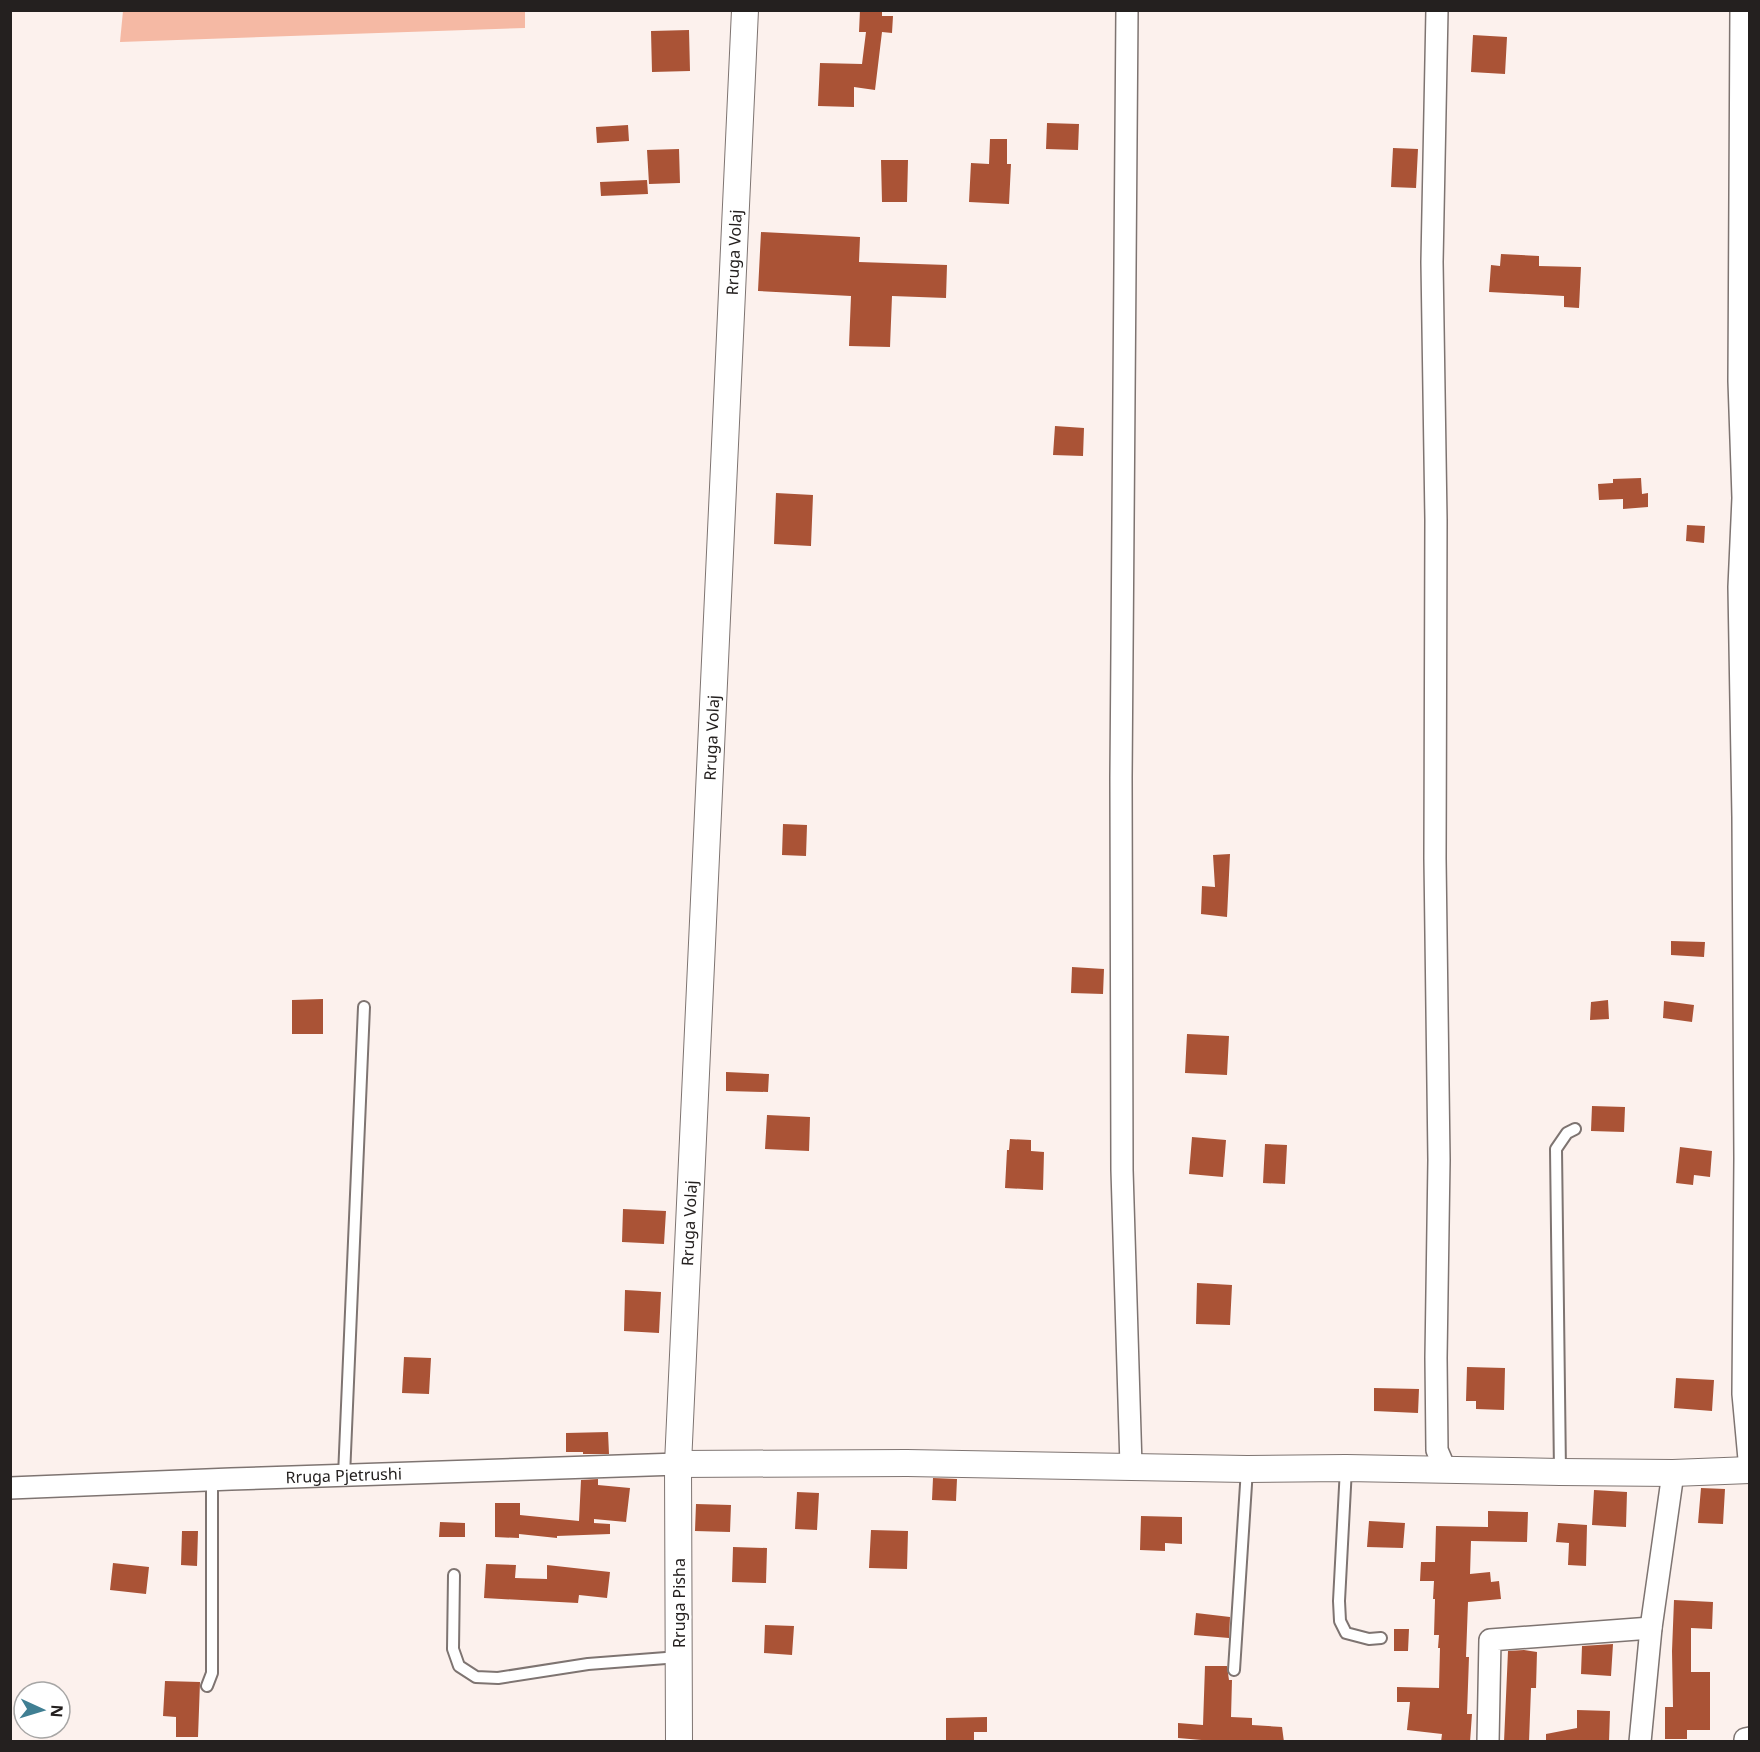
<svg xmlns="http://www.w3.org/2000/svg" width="1760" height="1752" font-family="'Noto Sans',sans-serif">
<rect width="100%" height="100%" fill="#fcf1ed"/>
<path fill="#f5b9a4" d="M 123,11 L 525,10 L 525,28 L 120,42 Z"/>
<path fill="#aa5336" d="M 860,10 L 882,10 L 882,16 L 893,16 L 892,33 L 882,32 L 875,90 L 854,87 L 854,107 L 818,106 L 820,63 L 862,64 L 866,32 L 859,32 Z
M 689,30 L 690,71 L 652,72 L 651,31 Z
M 1473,35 L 1507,37 L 1505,74 L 1471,72 Z
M 1047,123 L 1079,124 L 1078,150 L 1046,149 Z
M 628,125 L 629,141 L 597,143 L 596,127 Z
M 990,139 L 1007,139 L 1007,164 L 1011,164 L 1009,204 L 969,202 L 971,163 L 989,164 Z
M 1393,148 L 1418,149 L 1416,188 L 1391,187 Z
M 679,149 L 680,183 L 649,184 L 647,150 Z
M 881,160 L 908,160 L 907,202 L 882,202 Z
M 647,180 L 648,194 L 601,196 L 600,182 Z
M 761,232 L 860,237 L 859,262 L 947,265 L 946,298 L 892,296 L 890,347 L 849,346 L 851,296 L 758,291 Z
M 1501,254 L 1539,256 L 1539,266 L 1581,267 L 1579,308 L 1564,307 L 1564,296 L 1489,292 L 1491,265 L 1500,266 Z
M 1055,426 L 1084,428 L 1083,456 L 1053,455 Z
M 1641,478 L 1642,494 L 1648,493 L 1648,507 L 1623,509 L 1623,499 L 1599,500 L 1598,484 L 1613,483 L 1613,479 Z
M 776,493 L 813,495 L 811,546 L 774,544 Z
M 1687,525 L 1705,526 L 1704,543 L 1686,541 Z
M 783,824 L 807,825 L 806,856 L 782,855 Z
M 1230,854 L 1227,917 L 1201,914 L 1202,886 L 1215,887 L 1213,855 Z
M 1671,941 L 1705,942 L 1704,957 L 1671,955 Z
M 1072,967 L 1104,969 L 1103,994 L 1071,993 Z
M 323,999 L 323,1034 L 292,1034 L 292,1000 Z
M 1608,1000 L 1609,1019 L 1590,1020 L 1591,1002 Z
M 1664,1001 L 1694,1005 L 1692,1022 L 1663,1018 Z
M 1187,1034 L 1229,1036 L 1227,1075 L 1185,1073 Z
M 726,1072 L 769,1074 L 768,1092 L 726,1091 Z
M 1592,1106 L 1625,1107 L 1624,1132 L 1591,1131 Z
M 767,1115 L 810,1117 L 809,1151 L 765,1149 Z
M 1192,1137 L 1226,1140 L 1223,1177 L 1189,1174 Z
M 1010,1139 L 1031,1140 L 1031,1151 L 1044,1152 L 1043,1190 L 1005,1188 L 1007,1150 L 1009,1150 Z
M 1265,1144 L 1287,1145 L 1285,1184 L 1263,1183 Z
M 1680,1147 L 1712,1151 L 1710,1177 L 1694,1175 L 1693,1185 L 1676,1183 Z
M 623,1209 L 666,1211 L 664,1244 L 622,1242 Z
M 1197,1283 L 1232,1285 L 1230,1325 L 1196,1324 Z
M 625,1290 L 661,1292 L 659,1333 L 624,1331 Z
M 404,1357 L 431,1358 L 429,1394 L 402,1393 Z
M 1467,1367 L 1505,1368 L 1504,1410 L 1476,1409 L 1476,1401 L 1466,1401 Z
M 1676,1378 L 1714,1380 L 1712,1411 L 1674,1408 Z
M 1374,1388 L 1419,1389 L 1418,1413 L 1374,1411 Z
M 608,1432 L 609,1454 L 583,1454 L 583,1452 L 566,1452 L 566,1433 Z
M 933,1478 L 957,1479 L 956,1501 L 932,1500 Z
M 598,1479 L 598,1485 L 630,1488 L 626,1522 L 594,1519 L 594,1523 L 610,1524 L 610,1534 L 557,1536 L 557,1538 L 519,1534 L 519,1538 L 495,1537 L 495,1503 L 520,1503 L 520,1515 L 579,1521 L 581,1480 Z
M 1701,1488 L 1725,1489 L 1723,1524 L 1698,1523 Z
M 1594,1490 L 1627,1492 L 1626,1527 L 1592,1525 Z
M 797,1492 L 819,1493 L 817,1530 L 795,1529 Z
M 696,1504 L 731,1505 L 730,1532 L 695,1531 Z
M 1488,1511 L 1528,1512 L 1527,1542 L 1471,1541 L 1470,1574 L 1490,1572 L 1491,1582 L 1499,1581 L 1501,1599 L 1468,1602 L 1466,1657 L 1469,1657 L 1467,1714 L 1472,1714 L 1470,1742 L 1441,1742 L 1442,1734 L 1407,1730 L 1410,1702 L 1397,1702 L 1397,1687 L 1439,1688 L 1440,1648 L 1438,1648 L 1439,1635 L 1434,1635 L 1435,1599 L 1433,1599 L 1434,1581 L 1420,1581 L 1421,1562 L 1435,1562 L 1436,1526 L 1488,1527 Z
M 1141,1516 L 1182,1517 L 1182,1544 L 1165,1543 L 1165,1551 L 1140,1550 Z
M 1369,1521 L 1405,1523 L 1403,1548 L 1367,1547 Z
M 440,1522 L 465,1523 L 465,1537 L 439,1537 Z
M 1558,1523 L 1587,1525 L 1586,1566 L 1568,1565 L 1569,1543 L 1556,1542 Z
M 871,1530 L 908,1531 L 907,1569 L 869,1568 Z
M 182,1531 L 198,1531 L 197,1566 L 181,1565 Z
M 733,1547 L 767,1548 L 766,1583 L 732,1582 Z
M 113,1563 L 149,1567 L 146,1594 L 110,1590 Z
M 486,1564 L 516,1565 L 515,1578 L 547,1579 L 547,1565 L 610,1572 L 607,1598 L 579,1595 L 578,1603 L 484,1598 Z
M 1674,1600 L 1713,1602 L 1712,1629 L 1691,1628 L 1691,1672 L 1710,1672 L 1710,1730 L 1687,1730 L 1687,1739 L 1665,1739 L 1665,1707 L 1673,1707 L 1672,1651 Z
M 1196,1613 L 1230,1617 L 1229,1638 L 1194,1635 Z
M 765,1625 L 794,1626 L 792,1655 L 764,1653 Z
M 1394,1629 L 1409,1629 L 1408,1651 L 1394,1651 Z
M 1613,1644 L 1611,1676 L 1581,1674 L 1582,1646 Z
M 1524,1650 L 1537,1652 L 1536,1688 L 1531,1688 L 1529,1742 L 1504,1742 L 1508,1651 Z
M 1205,1666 L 1227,1666 L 1229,1680 L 1232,1680 L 1231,1717 L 1252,1718 L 1252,1725 L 1282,1727 L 1284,1742 L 1225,1742 L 1178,1738 L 1178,1723 L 1203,1725 Z
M 165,1681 L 200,1682 L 198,1737 L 176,1737 L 176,1717 L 163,1716 Z
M 1577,1710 L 1610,1711 L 1609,1742 L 1546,1742 L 1546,1734 L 1577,1728 Z
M 987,1717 L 987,1732 L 974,1732 L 974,1742 L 946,1742 L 946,1718 Z"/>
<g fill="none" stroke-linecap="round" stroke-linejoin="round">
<defs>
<path id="service" d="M 1346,1468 L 1339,1601 L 1340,1621 L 1346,1633 L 1369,1639 L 1381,1638
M 1560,1472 L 1556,1149 L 1567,1133 L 1575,1129
M 344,1476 L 364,1007
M 454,1575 L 453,1649 L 459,1666 L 476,1677 L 498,1678 L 588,1664 L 679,1657
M 1234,1670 L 1247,1469
M 207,1686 L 212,1673 L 212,1479"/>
<g id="minor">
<path d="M 1127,10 L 1121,778 L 1122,1170 L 1131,1466"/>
<path d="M 1437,10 L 1432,262 L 1436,520 L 1435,859 L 1439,1160 L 1436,1358 L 1437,1450 L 1445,1469"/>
<path d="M 1741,10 L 1739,381 L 1743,498 L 1739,587 L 1743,817 L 1745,1158 L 1743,1394 L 1750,1470"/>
<path id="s1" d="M 10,1488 L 231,1479 L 678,1464"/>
<path d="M 1488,1742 L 1490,1640 L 1651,1628"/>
<path d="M 1640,1742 L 1651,1628 L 1673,1473"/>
<path d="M 1745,1742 L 1745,1739 L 1750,1738"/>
</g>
<g id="tertiary">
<path d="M 678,1464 L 907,1463 L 1247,1469 L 1346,1468 L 1560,1472 L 1673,1473 L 1750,1470"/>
<path id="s2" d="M 679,1742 L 678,1464 L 745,10"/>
</g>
</defs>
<use href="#service" stroke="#7e7471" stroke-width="14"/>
<use href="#minor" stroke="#7e7471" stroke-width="24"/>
<use href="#tertiary" stroke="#7e7471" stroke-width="28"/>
<use href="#service" stroke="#fff" stroke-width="10"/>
<use href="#minor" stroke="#fff" stroke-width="21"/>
<use href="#tertiary" stroke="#fff" stroke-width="26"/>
</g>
<g text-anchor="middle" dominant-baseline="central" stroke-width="4.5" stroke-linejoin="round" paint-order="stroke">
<g font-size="16" fill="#24201f" stroke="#fff">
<text stroke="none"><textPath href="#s2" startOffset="1491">Rruga Volaj</textPath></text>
<text stroke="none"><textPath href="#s2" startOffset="1005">Rruga Volaj</textPath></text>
<text stroke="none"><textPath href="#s2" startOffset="519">Rruga Volaj</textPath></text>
<text stroke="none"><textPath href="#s1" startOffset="334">Rruga Pjetrushi</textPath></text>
<text transform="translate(679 1603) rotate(-90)">Rruga Pisha</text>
</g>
</g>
<rect width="1760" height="1752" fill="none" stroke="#24201f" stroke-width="24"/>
<g transform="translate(42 1710) rotate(94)"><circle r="28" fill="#ffffff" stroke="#a7a6a5" stroke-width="1.5"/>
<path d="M0-4.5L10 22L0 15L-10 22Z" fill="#407f93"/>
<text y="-9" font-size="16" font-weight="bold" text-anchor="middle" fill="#24201f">N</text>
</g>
</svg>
